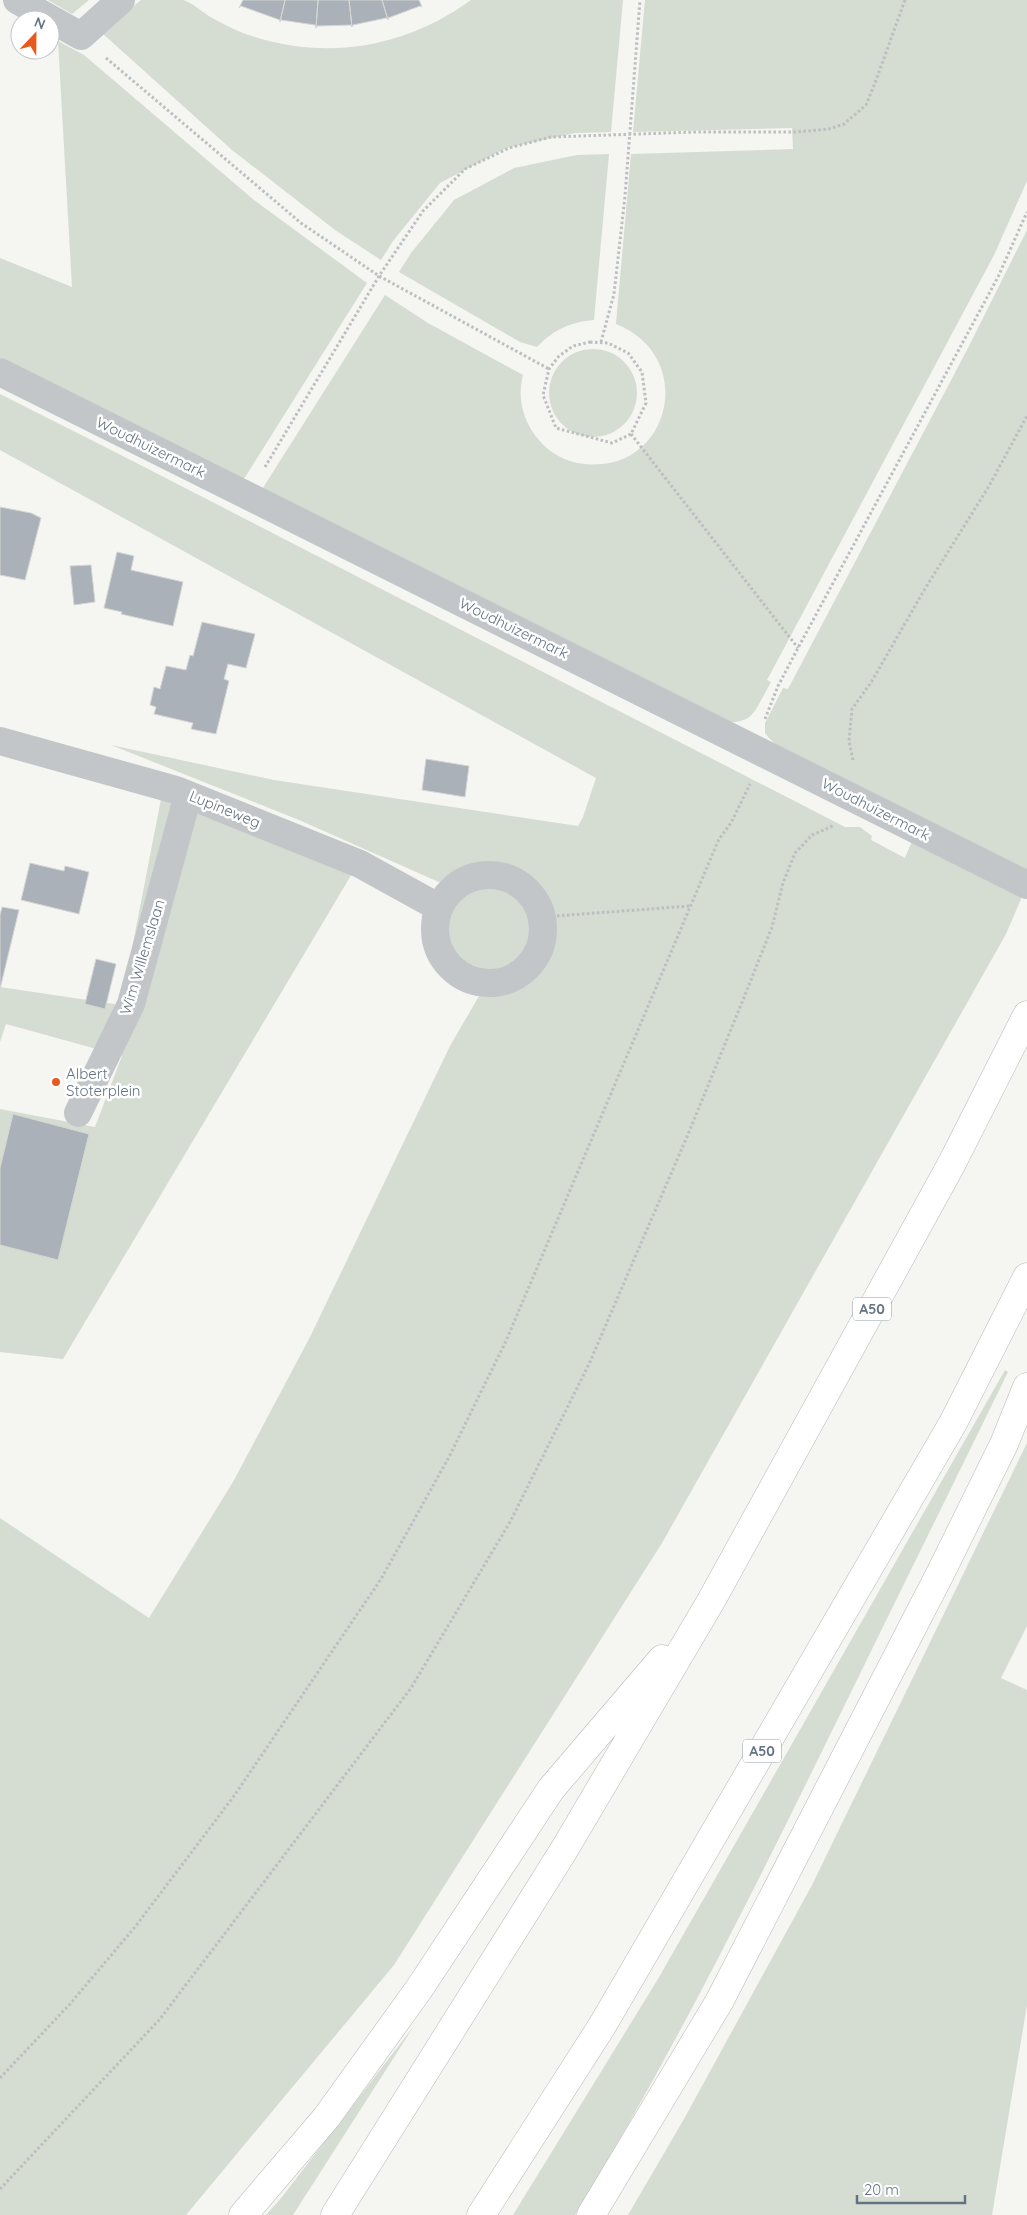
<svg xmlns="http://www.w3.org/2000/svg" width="1027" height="2215" font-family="Quicksand,sans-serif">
<rect width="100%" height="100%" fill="#f5f5f1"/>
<path fill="#d5dcd2" d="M 48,0 L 89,0 L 72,14 Z
M 141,0 C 154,0 170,0 183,0 C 192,2 203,13 212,18 C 222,23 233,29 243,33 C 323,62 403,49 471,0 L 623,0 L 611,132 L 575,133 L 506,148 L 440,183 L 393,241 L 381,260 L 335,230 L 232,150 L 102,33 Z
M 645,0 L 1027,0 L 1027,181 L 994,255 L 767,680 L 771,682 C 750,719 755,725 710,721 L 261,491 L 385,295 L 428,323 L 523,375 C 517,398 523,421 538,439 C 549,453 566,462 584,464 C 670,474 699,357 616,324 L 631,154 L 793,149 L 792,128 L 633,132 Z
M 58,41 L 84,55 L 254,200 L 367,283 L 242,482 L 0,362 L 0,258 L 72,287 Z
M 609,154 L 594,320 C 570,322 553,330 537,347 L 520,342 L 399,272 L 411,253 L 454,200 L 514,168 L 577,155 Z
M 1027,230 L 1027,885 L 1006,934 L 662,1543 L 394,1965 L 186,2215 L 0,2215 L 0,1518 L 149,1618 L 233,1482 L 310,1337 L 450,1046 L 482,991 C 504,991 526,984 538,965 C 584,900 501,829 441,883 L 299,820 L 111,745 L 274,780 L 578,826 L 583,817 L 596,778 L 0,450 L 0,394 L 115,452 L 845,827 L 860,827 L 872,836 L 871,840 L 905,858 L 920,822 L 793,761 L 769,738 L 765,733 L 765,723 L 783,688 L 788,689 L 967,350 Z
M549 393a44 44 0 1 1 88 0a44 44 0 1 1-88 0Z
M 162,794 L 353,872 L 63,1359 L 0,1352 L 0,1245 L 58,1259 L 89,1134 L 13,1114 L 0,1168 L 0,1109 L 95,1127 L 122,1056 L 6,1024 L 0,1042 L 0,987 L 121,1005 Z
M444 927a44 44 0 1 1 88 0a44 44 0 1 1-88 0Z
M 1005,1370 L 1008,1372 C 949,1493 889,1614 830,1735 C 750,1898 669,2060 575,2215 L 513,2215 L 658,1979 Z
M 1027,1443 L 1027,1626 L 1001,1678 L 1027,1690 L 1027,2005 L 992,2215 L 628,2215 L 684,2119 L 812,1885 Z
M 414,2026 L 293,2215 L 266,2215 L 282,2197 Z"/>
<path fill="#aab1b8" stroke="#d6d6d4" d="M 243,0 L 285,0 L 280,22 L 280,20 L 241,6 L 239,8 Z
M 285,0 L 318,0 L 316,28 L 315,25 L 281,20 L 280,22 Z
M 318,0 L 349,0 L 352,27 L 351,25 L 317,26 L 316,28 Z
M 349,0 L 382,0 L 388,20 L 386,18 L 353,25 L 352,27 Z
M 382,0 L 419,0 L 422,7 L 420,6 L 388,18 L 388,20 Z
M 0,507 L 31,513 L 41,518 L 25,580 L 0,575 Z
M 117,552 L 134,556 L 131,570 L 183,582 L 173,626 L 121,614 L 122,612 L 104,608 Z
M 91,565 L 95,602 L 74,605 L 70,566 Z
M 202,622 L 255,634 L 246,668 L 228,664 L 224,679 L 229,681 L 216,734 L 191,729 L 193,723 L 154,714 L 156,707 L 150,705 L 154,687 L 160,689 L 166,666 L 186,670 L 190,655 L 193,656 Z
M 426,759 L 469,766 L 465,797 L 422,790 Z
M 30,863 L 64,871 L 65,866 L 89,872 L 79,914 L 21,900 Z
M 2,907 L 19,910 L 0,989 L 0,915 Z
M 96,959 L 116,964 L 105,1009 L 85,1004 Z
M 13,1114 L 89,1134 L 58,1260 L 0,1245 L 0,1168 Z"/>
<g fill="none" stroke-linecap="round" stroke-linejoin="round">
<defs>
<path id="highway" d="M 243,2215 L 326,2118 L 419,1989 L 551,1789 L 662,1659
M 335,2215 L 564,1850 L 711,1601 L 951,1165 L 1027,1015
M 481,2215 L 602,2026 L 953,1423 L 1027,1277
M 591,2215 L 719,2002 L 941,1572 L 1004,1444 L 1027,1387"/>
</defs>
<use href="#highway" stroke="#b5b8bb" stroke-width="29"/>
<path stroke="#bcbec0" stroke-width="3" stroke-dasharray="2.5 2.5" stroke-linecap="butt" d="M 106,58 L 301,223 L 379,276 L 549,369
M 590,342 L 608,343 L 628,353 L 642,372 L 646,403 L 631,434 L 612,443 L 556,428 L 543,395 L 549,369 L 559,356 L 573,346 Z
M 601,342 L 614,294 L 625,196 L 640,0
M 631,434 L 798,648
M 265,467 L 379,276 L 423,211 L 465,169 L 509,148 L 551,137 L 696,132 L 796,132 L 829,129 L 844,124 L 866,105 L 875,83 L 905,0
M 765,719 L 778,686 L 798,648 L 998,277 L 1027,212
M 853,760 L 849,741 L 852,709 L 872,681 L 923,592 L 989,486 L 1027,416
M 542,917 L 690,906
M 0,2078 L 70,2004 L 135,1927 L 234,1796 L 381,1579 L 449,1457 L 506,1341 L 719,839 L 731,823 L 750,784
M 0,2189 L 160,2019 L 411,1688 L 510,1522 L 589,1364 L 689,1132 L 743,1000 L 772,927 L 783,883 L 795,853 L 812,835 L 831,827 L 833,824"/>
<path stroke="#c2c6c9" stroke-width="28" d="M 17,0 L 81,36 L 121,0
M 0,372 L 1027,885
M 0,741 L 176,790 L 360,864 L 438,907
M435 929a54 54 0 1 1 108 0a54 54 0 1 1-108 0Z
M 78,1113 L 131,1004 L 188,795"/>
<use href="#highway" stroke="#fff" stroke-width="28"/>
</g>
<circle fill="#e7591f" stroke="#fff" stroke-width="2" cx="56" cy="1082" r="5"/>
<g text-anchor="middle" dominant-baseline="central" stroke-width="5" stroke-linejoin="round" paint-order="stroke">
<g fill="#fff" stroke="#929da8" stroke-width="1">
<rect x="853" y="1297.5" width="38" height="23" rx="4"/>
<rect x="743" y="1739.5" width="38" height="23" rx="4"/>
</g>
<g font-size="14" font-weight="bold" fill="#637383">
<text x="872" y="1309">A50</text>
<text x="762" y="1751">A50</text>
</g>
<g font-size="15" fill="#637383" stroke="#fff">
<text transform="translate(151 447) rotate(26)">Woudhuizermark</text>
<text transform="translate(514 628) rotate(26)">Woudhuizermark</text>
<text transform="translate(225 809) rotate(22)">Lupineweg</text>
<text transform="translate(876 809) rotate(27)">Woudhuizermark</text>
<text transform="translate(142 957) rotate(-73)">Wim Willemslaan</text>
</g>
<g font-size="15" fill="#637383" stroke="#fff" text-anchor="start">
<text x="66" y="1073">Albert<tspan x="66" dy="17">Stoterplein</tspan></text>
</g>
</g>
<g transform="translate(35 35) rotate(22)"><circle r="24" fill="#ffffff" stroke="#c1c7cd"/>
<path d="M0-4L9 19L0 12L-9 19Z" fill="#e7591f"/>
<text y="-8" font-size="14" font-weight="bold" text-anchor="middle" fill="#637383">N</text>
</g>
<path d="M857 2195v8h108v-8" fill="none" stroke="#637383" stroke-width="2.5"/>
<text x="864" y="2195" font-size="15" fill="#637383" stroke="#ffffff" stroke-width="4" paint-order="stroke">20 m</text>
</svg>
